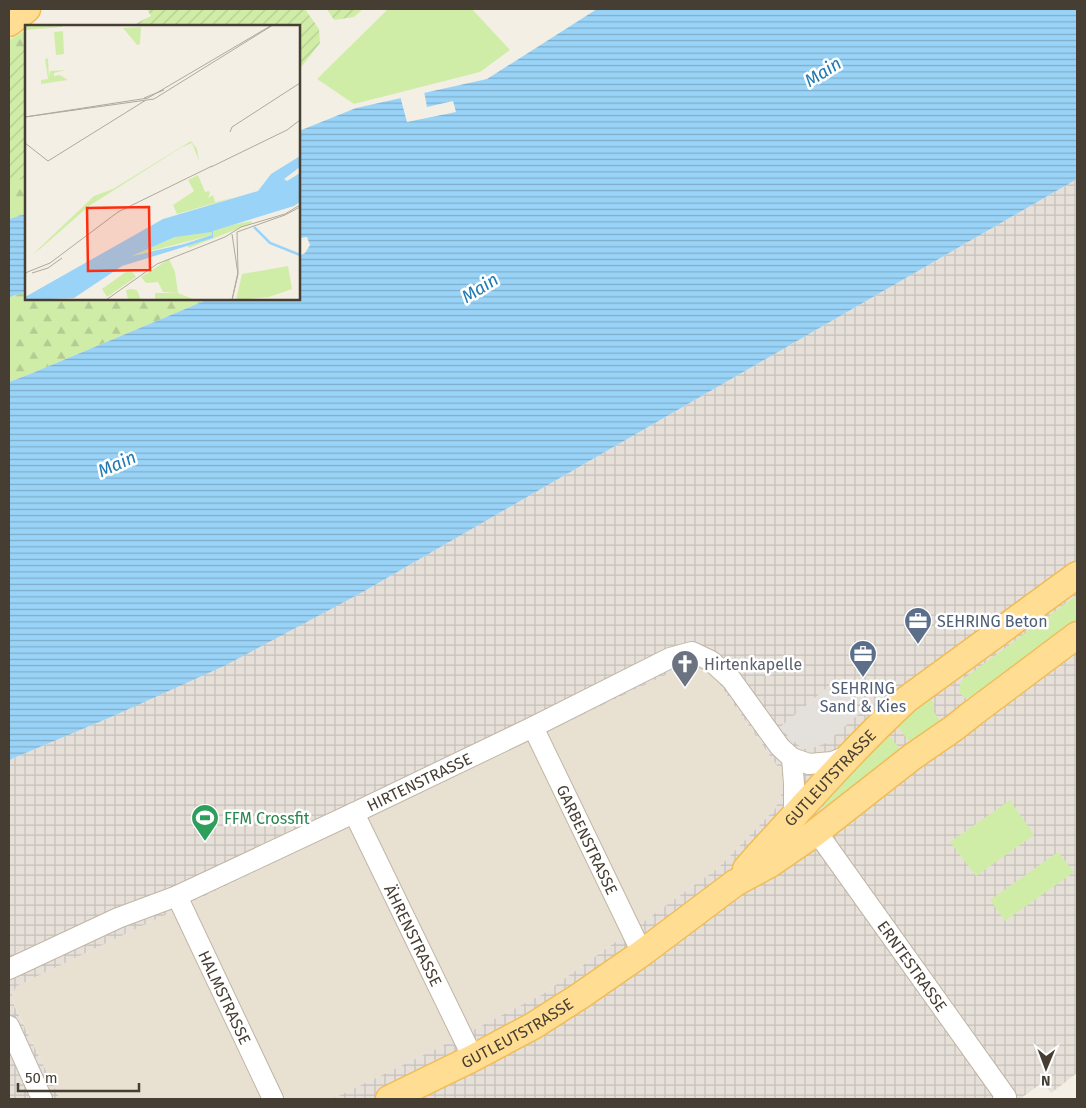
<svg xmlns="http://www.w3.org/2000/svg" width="1086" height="1108" font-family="'Fira Sans',sans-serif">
<defs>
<pattern id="industrial-grid" width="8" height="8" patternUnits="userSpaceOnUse" patternTransform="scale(1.25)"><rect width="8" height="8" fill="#e6e0d9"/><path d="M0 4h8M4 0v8" fill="none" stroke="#c7c1bb"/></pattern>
<pattern id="forest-firs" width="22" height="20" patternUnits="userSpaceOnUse" patternTransform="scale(1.25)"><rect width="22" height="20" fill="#d0eda8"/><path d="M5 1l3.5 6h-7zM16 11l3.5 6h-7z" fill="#b4cc91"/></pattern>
<pattern id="garden-furrows" width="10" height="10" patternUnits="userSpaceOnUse" patternTransform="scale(1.25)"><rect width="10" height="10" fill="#d0eda8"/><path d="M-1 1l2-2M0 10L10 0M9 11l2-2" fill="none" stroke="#b4cc91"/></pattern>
<pattern id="water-rules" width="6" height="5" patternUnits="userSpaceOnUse" patternTransform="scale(1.25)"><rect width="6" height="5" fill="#99d4f8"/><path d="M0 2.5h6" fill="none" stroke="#7fadc9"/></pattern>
</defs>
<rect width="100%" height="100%" fill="#f4efe4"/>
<path fill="#e8e0d1" d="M 681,667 L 697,669 L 713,675 L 782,773 L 783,791 L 775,809 L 718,868 L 543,994 L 438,1048 L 332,1099 L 60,1099 L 14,1004 L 12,995 L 17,986 Z"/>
<path fill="url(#industrial-grid)" d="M 1077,179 L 1077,1073 L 1051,1093 L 1043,1082 L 1020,1099 L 332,1099 L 438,1048 L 543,994 L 718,868 L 775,809 L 783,791 L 782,773 L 713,675 L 697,669 L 682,667 L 17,986 L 12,995 L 14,1005 L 60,1099 L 9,1099 L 9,760 L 111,717 L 361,593 Z"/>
<path fill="#d0eda8" d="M 388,9 L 472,9 L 510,50 L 480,72 L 354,104 L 317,79 Z
M 1077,595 L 1077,626 L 976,697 L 964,698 C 958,691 958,688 962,680 Z
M 928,697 L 934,703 L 934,712 L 942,724 L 913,746 L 897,726 Z
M 888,734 L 904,754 L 827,808 L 823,808 L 825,802 L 859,767 L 865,758 Z
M 1010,800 L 1034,835 L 976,876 L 950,842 Z
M 1058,852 L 1074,872 L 1005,921 L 990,900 Z"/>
<path fill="url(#forest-firs)" d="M 26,30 L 26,214 L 9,219 L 9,40 Z
M 26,292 L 26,299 L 209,299 L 30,374 L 9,382 L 9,297 Z"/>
<path fill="url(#garden-furrows)" d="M 147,9 L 305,9 L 319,29 L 320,43 L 299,70 L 299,26 L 131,26 L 151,16 Z
M 327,9 L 363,9 L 354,17 L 334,20 Z
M 26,48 L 26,178 L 9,183 L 9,63 Z"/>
<path fill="#e4e1dd" d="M 836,680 L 859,714 L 826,743 L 813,748 L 803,749 L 779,728 Z"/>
<path fill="url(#water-rules)" d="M 597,9 L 1077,9 L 1077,179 L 361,593 L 226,665 L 111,717 L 9,760 L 9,382 L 30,374 L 209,299 L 299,299 L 299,256 L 305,253 L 310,245 L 307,237 L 299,238 L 299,131 L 356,108 L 487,79 Z
M 26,214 L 26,292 L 9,297 L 9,219 Z"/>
<path fill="#f4efe4" d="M 424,91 L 427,107 L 453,101 L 456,112 L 407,122 L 400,96 Z"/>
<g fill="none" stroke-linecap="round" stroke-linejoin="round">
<defs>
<g id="minor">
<path id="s1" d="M 533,727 L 642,953"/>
<path d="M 792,758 L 794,784 L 794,816"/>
<path id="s2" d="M 354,813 L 473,1058"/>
<path id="s3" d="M 815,833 L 824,842 L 1006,1097 L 1003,1099"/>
<path id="s4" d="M 177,896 L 273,1099"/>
<path id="s5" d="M 9,969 L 118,918 L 177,896 L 354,813 L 533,727 L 670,658 L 692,652 L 711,661 L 731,679 L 780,747 L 792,758 L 809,764 L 832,762 L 850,755"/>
<path d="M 9,1026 L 42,1099"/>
</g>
<g id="major">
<path d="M 9,23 L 27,9"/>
<path id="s6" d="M 746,869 L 760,853 C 808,801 855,747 907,699 L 1077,575"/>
<path id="s7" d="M 389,1099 L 473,1058 L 533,1026 L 580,996 L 642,953 L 735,883 L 770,864 L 815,833 L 912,757 L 954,728 L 973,713 L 1077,635"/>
</g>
</defs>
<use href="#minor" stroke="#c0b6a5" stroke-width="22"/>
<use href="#major" stroke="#f0bd56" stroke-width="29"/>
<use href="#minor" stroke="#fff" stroke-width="20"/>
<use href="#major" stroke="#ffdd92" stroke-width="26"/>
</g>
<defs>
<symbol id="office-pin" viewBox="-11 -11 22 30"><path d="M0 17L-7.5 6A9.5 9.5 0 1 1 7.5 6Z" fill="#5c6f8a" stroke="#fff"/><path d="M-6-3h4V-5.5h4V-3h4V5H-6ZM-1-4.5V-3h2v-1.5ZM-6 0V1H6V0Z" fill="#fff"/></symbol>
<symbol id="church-pin" viewBox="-11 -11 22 30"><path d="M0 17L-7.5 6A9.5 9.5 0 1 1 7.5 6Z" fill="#6b7280" stroke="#fff"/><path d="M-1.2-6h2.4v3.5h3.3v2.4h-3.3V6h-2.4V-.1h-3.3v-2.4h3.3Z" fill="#fff"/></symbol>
<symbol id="stadium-pin" viewBox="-11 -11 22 30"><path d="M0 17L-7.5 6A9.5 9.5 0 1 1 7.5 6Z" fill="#2e9e5b" stroke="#fff"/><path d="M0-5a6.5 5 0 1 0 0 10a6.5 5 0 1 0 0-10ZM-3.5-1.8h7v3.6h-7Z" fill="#fff"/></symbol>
</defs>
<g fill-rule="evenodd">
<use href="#office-pin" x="902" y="605" width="32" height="43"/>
<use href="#office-pin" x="847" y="638" width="32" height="43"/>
<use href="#church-pin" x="669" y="648" width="32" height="43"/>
<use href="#stadium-pin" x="189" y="802" width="32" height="43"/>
</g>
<g text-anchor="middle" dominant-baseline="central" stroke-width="5" stroke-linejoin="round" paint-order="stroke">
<g font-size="16" fill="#4e5e75" stroke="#fff" text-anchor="start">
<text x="937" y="621">SEHRING Beton</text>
<text x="863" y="688" text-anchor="middle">SEHRING<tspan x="863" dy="18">Sand &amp; Kies</tspan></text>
</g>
<g font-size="16" fill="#5b616d" stroke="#fff" text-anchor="start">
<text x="704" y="664">Hirtenkapelle</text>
</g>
<g font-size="16" fill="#473e33" stroke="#fff">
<text stroke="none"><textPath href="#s6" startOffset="124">GUTLEUTSTRASSE</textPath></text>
<text stroke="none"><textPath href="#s5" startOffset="451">HIRTENSTRASSE</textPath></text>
<text stroke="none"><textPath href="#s1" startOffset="125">GARBENSTRASSE</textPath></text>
<text stroke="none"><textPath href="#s2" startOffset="136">ÄHRENSTRASSE</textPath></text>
<text stroke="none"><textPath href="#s3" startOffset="165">ERNTESTRASSE</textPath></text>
<text stroke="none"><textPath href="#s4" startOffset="112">HALMSTRASSE</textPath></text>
<text stroke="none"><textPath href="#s7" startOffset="144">GUTLEUTSTRASSE</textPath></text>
</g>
<g font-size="16" fill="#27864d" stroke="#fff" text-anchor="start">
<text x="224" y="818">FFM Crossfit</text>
</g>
<g font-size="18" font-style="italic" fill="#207ab4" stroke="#fff">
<text transform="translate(823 72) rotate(-32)">Main</text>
<text transform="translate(480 288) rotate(-32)">Main</text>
<text transform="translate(117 464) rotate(-24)">Main</text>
</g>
</g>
<g transform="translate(25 25)">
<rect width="275" height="275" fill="#f4efe4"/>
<path d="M 0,0 L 37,0 L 37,2 L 0,5 ZM 116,2 L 115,19 L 112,20 L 98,3 ZM 38,6 L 39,29 L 31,30 L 29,7 ZM 23,33 L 24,53 L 25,46 L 41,45 L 29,48 L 29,51 L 35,50 L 43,55 L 16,59 L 16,55 L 23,54 L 20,34 ZM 166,116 L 172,124 L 174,136 L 167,118 L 157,122 L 64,181 L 15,224 L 7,230 L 69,171 L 88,164 ZM 173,150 L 180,167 L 184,166 L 185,169 L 183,173 L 188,170 L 190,177 L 211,172 L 152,189 L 148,180 L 169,166 L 163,155 ZM 226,196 L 227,198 L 164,223 L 162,220 L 188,213 L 187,210 L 107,231 L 150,212 ZM 263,241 L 267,264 L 244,272 L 211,275 L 217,249 ZM 106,264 L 112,265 L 116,275 L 103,275 L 101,265 ZM 130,268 L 153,268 L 170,275 L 130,275 Z" fill="#d0eda8"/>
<path d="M 144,234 L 150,247 L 153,268 L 138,267 L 133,257 L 121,258 L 116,252 ZM 105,244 L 111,252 L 82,272 L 77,264 Z" fill="#d0eda8"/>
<path d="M 275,131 L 275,142 L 259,154 L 262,156 L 275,148 L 275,177 L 269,181 L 188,206 L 188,213 L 97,241 L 49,273 L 0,275 L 0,272 L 138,194 L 233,166 L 246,149 ZM 187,207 L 187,210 L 159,219 L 107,231 L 150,212 Z" fill="#99d4f8" fill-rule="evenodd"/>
<path fill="none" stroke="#99d4f8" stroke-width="2.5" d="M 229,202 L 245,218 L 275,230"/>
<path fill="none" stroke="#afa89d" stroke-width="1" d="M 119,73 L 139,65M 0,92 L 129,74 L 248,0M 0,92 L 123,73 L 247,0M 205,107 L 207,102 L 275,58M 0,118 L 23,136 L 121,75M 186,142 L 262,105 L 275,95M 0,248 L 25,238 L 93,187 L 187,141M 7,248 L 23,243 L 37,233M 81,275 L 132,239 L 200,212 L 216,202 L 260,189 L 275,180M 207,275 L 213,249 L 207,209M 207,275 L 213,247 L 212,207 L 260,190 L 275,182"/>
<path fill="#ff2d10" fill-opacity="0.15" stroke="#ff2d10" stroke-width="2.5" d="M 124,182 L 125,245 L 63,246 L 62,183 Z"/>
<rect width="275" height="275" fill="none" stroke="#473e33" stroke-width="2.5"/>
</g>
<rect width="1086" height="1108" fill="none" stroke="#473e33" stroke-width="20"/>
<g transform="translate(1046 1068) rotate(181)" stroke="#ffffff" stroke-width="4" paint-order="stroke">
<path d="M0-4L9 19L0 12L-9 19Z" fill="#473e33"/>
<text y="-8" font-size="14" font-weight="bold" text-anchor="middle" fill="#473e33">N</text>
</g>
<path d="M18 1083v8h121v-8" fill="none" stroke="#473e33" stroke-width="2.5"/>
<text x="25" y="1083" font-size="15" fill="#473e33" stroke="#ffffff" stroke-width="4" paint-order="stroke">50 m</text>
</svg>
